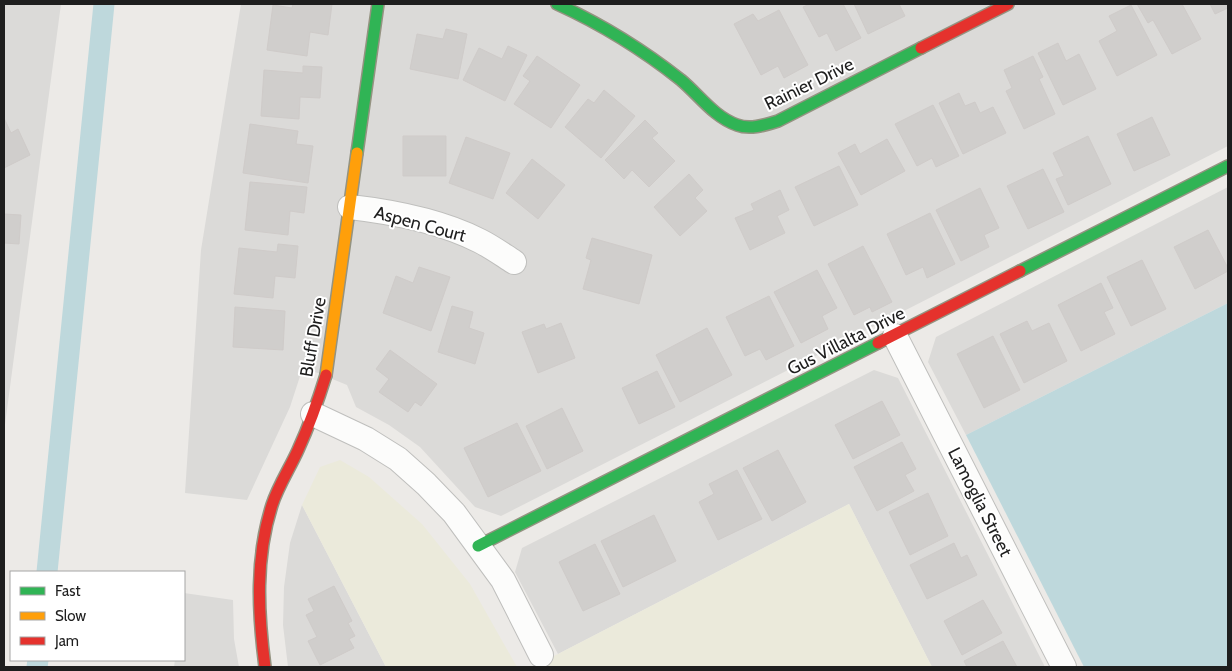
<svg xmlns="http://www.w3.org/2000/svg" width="1232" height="671" font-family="Cabin,sans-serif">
<rect width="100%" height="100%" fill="#eceae7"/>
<path fill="#dbdad8" d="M 4,4 L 61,4 L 4,432 Z
M 241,4 L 1228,4 L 1228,146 L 501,516 L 475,507 L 420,447 L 389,425 L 356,407 L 347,385 L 303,367 L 290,407 L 247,500 L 185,493 L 201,250 Z
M 1228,187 L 1228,303 L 966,435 L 928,362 L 936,337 Z
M 874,370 L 898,378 L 1045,667 L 932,667 L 849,504 L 558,654 L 515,572 L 522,548 Z
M 302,505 L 386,667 L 288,667 L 283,625 L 284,587 L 290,543 Z
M 184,593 L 233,600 L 234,639 L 239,667 L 174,667 L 175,660 L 184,660 Z"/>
<path fill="#ebeadb" d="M 340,460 L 369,477 L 422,524 L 470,584 L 517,667 L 386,667 L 302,505 L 320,467 Z
M 849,504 L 932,667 L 530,667 L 558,654 Z"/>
<path fill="#bed8dc" d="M 1228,303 L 1228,667 L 1084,667 L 966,435 Z"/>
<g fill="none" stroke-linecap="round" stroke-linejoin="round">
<path stroke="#bed8dc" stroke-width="21" d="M 47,572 L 104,4
M 37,667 L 38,660"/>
</g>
<path fill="#d0cecc" stroke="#cfcbc9" d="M 293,4 L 332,4 L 328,35 L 310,32 L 307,56 L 267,50 L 273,5 L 292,8 Z
M 810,4 L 843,4 L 861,38 L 836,51 L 827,33 L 819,37 L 803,7 Z
M 854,4 L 899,4 L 905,16 L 868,34 Z
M 1137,4 L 1182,4 L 1201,39 L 1172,54 L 1153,20 L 1148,23 Z
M 1210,4 L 1228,4 L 1228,8 L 1215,14 Z
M 1131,5 L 1157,55 L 1117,76 L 1099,41 L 1117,31 L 1109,16 Z
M 779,10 L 808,65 L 784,78 L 778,66 L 761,75 L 734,24 L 753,14 L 758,21 Z
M 446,29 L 467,34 L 458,79 L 410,69 L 417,34 L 443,39 Z
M 1058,43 L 1066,61 L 1079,54 L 1096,89 L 1063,105 L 1038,53 Z
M 508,46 L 527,55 L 505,101 L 463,80 L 479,48 L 502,59 Z
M 537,56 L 580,85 L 551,128 L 514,104 L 530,81 L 523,76 Z
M 1033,56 L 1043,77 L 1039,79 L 1055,114 L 1024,129 L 1006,91 L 1012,88 L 1004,70 Z
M 303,66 L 322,67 L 320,98 L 300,97 L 299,119 L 261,116 L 264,70 L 303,73 Z
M 604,90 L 635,116 L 601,158 L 565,127 L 588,99 L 594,103 Z
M 959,93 L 965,106 L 975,102 L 980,113 L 993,107 L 1006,133 L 963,154 L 939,103 Z
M 933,105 L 959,156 L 936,167 L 932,158 L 917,166 L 895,124 Z
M 1152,117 L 1170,155 L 1134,171 L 1117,134 Z
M 4,118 L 11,133 L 18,129 L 30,155 L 4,168 Z
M 645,120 L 658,133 L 652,138 L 675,161 L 649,187 L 632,170 L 624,179 L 605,160 Z
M 250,124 L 298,131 L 296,144 L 313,146 L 308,183 L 243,173 Z
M 403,136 L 446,136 L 446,176 L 403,176 Z
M 1088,136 L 1111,184 L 1068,205 L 1056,179 L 1064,176 L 1053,153 Z
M 466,137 L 510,153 L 493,199 L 449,183 Z
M 887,139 L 905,171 L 861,195 L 838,153 L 855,144 L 860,154 Z
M 532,159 L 565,185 L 538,219 L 506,193 Z
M 839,166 L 858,205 L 814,226 L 795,187 Z
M 1043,169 L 1064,212 L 1028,229 L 1007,186 Z
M 689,174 L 703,190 L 695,198 L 707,211 L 680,236 L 654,207 Z
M 250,182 L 307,187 L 304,213 L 290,211 L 288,235 L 245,230 Z
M 980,188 L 999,228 L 984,235 L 989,247 L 961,261 L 936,210 Z
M 780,190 L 789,210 L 777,216 L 785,233 L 750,250 L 735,218 L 754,210 L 751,204 Z
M 930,213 L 955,264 L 927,278 L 923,267 L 906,275 L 887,234 Z
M 4,214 L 21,215 L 19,244 L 4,243 Z
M 1208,230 L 1228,268 L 1228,271 L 1195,289 L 1174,247 Z
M 592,238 L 652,255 L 639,304 L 583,289 L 591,260 L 586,258 Z
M 278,244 L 298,246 L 295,278 L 275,276 L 273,298 L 234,294 L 239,248 L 277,252 Z
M 863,246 L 892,302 L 872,312 L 870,307 L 854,315 L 828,264 Z
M 1142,260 L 1166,309 L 1131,326 L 1107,277 Z
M 419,267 L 450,277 L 431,331 L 383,313 L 396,276 L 413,283 Z
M 817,270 L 837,308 L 822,316 L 828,329 L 801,343 L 774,292 Z
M 1101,283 L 1113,308 L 1104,312 L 1115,334 L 1081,351 L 1058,305 Z
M 769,296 L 794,346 L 766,360 L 760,349 L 745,356 L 726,317 Z
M 452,306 L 473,312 L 469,328 L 484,333 L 475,364 L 438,352 Z
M 235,307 L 285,311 L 283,350 L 233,347 Z
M 1027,321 L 1032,331 L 1049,323 L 1067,361 L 1024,383 L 1000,334 Z
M 561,323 L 575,358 L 538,373 L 522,332 L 544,324 L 546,329 Z
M 707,328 L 732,375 L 680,402 L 656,355 Z
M 993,336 L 1020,390 L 984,408 L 957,354 Z
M 390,350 L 437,384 L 421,406 L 415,402 L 408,412 L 379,392 L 389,379 L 376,369 Z
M 657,371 L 675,407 L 639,424 L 622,388 Z
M 882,401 L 900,435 L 853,459 L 835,425 Z
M 562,408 L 583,451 L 547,469 L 526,426 Z
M 517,423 L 541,471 L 488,497 L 464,448 Z
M 902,442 L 916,469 L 905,475 L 914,491 L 877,511 L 854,467 Z
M 778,450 L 806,502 L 772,521 L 743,468 Z
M 737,470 L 762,519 L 718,540 L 699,502 L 714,494 L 709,484 Z
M 928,493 L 948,536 L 910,555 L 889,512 Z
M 654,515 L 676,561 L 623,587 L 601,541 Z
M 954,543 L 961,558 L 967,555 L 977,575 L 927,599 L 910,565 Z
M 595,544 L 620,594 L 583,611 L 559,562 Z
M 334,586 L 352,621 L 348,623 L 355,636 L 349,639 L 354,648 L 320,665 L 308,641 L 317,637 L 306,615 L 314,611 L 308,599 Z
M 983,600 L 1002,633 L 962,655 L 944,621 Z
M 1003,641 L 1017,667 L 967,667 L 964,661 Z"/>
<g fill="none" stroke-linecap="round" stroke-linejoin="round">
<defs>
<path id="street" d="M 350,207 C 394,212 441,221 480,241 C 492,247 503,255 514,262
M 895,336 L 1064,667
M 313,414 L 366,439 L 398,459 L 426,484 L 454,513 L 503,580 L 541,655"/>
<path id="fast" d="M 557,4 C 601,24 643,50 681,80 C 699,95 714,117 737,125 C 750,130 765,125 778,121 L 921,48
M 357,153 L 378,4
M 1020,271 L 1228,166
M 478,546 L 878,343"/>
<path id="slow" d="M 326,375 L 357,153"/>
<path id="jam" d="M 921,48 L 1008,4
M 878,343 L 1020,271
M 265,667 C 258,613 255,558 272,505 C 278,486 290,468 298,450 C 309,426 318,401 326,375"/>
</defs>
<use href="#street" stroke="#bfbfbd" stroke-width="26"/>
<use href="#fast" stroke="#949381" stroke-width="14"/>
<use href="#slow" stroke="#949381" stroke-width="14"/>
<use href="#jam" stroke="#949381" stroke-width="14"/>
<use href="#street" stroke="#fcfcfb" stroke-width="24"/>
<use href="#fast" stroke="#30b455" stroke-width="11"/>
<use href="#slow" stroke="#ff9f0a" stroke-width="11"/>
<use href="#jam" stroke="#e5322d" stroke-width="11"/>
</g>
<g text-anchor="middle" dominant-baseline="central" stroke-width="4" stroke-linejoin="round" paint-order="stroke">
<g font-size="18" fill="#1e1e1e" stroke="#fff">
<text transform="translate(809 84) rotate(-26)">Rainier Drive</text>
<text transform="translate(420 224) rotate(15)">Aspen Court</text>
<text transform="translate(313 337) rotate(-80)">Bluff Drive</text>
<text transform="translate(846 341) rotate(-27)">Gus Villalta Drive</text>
<text transform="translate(980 502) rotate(63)">Lamoglia Street</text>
</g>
</g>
<rect width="1232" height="671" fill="none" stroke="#1e1e1e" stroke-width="10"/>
<rect x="10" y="571" width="175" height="90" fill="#ffffff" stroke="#a5a5a5"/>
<rect x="20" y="587" width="25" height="8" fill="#30b455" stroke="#a5a5a5"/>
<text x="55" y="596" font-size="15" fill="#1e1e1e">Fast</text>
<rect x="20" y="612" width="25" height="8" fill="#ff9f0a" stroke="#a5a5a5"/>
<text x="55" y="621" font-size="15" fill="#1e1e1e">Slow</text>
<rect x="20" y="637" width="25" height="8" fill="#e5322d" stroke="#a5a5a5"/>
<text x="55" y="646" font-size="15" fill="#1e1e1e">Jam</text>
</svg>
